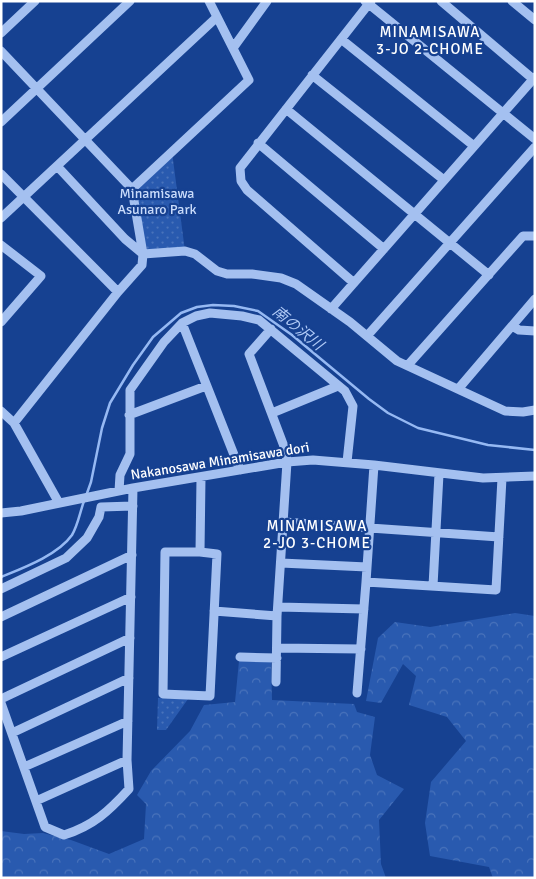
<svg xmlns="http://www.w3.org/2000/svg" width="536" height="879" font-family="Signika,'Noto Sans JP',sans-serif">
<defs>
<pattern id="forest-crowns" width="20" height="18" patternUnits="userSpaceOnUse" patternTransform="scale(1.25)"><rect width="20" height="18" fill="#295aaf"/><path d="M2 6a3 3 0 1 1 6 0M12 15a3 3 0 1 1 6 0" fill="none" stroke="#4973bb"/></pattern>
<pattern id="park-dots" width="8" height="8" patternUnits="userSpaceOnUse" patternTransform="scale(1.25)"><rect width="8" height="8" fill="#295aaf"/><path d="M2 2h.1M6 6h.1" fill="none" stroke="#4973bb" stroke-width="1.8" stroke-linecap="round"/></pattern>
</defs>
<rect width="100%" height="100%" fill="#164191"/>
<path fill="url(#forest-crowns)" d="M 515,613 L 535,616 L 535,878 L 493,878 L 489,867 L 430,856 L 425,823 L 431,782 L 466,741 L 447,717 L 409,705 L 416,676 L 403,664 L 381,703 L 366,701 L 378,638 L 395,622 L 430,627 Z
M 239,661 L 271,662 L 272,700 L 354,704 L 357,712 L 375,717 L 370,755 L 377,775 L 404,789 L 379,820 L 381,864 L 386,878 L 1,878 L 1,831 L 24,834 L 43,833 L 71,840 L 109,854 L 144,839 L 146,804 L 137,795 L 151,771 L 190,731 L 204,705 L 235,702 Z"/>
<path fill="url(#park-dots)" d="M 172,152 L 185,251 L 143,254 L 132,189 Z
M 158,698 L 188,699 L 166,730 L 157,730 Z"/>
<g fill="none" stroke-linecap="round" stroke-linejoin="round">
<path stroke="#96b9f3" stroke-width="2.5" d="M 86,496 L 91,482 L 102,428 L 110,403 L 133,365 L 153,337 L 181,313 L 197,307 L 213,305 L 234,306 L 258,311 L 292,335 L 369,399 L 388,413 L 418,428 L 488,445 L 535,450
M 1,577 C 23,568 58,555 72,535 C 78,525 80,512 84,501"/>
<path stroke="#a4c0f0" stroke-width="9" d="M 365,1 L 535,139
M 441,1 L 533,79
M 512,1 L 535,20
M 1,33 L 35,1
M 341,39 L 474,146
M 233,48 L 267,1
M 1,51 L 132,189 L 143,254
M 312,75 L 444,180
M 286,109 L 489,275
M 1,122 L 130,1
M 258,143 L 384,249
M 57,166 L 125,239 L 143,254
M 1,174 L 118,292
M 132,189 L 249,80 L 209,1
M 1,218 L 217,17
M 1,245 L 41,276 L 1,322
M 354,283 L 247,190 L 241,181 L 240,168 L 371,1
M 331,309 L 535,77
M 182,323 L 240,470
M 512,326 L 519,330 L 535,331
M 271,329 L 249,354 L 285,449 L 287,462 L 277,616 L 276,682
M 367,336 L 535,147
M 408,365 L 523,236 L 535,236
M 459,388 L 535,299
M 1,411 L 14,423
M 272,413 L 338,386
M 129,415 L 206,386
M 119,491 L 120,475 L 130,454 L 130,390 L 164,342 L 182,323 L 196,316 L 210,313 L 242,316 L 259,320 L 345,391 L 353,406 L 347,462
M 59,503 L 14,423 L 118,292 L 142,265 L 143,254 L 185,251 L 195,254 L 217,271 L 227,274 L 252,274 L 281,278 L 296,284 L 350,322 L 397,361 L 505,411 L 523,412 L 535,410
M 1,513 L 21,511 L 133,488 L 287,462 L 313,460 L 374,465 L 483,478 L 535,476
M 284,522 L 499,537
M 200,552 L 165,552 L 163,694 L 210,696 L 217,554 L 200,552 L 201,478
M 281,563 L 367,567
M 366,582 L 496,590 L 502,478
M 433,586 L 439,474
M 1,589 L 66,558 L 87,538 L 99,517 L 101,507 L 133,506
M 278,607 L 364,609
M 214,611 L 277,616
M 1,617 L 132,555
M 277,648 L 361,649
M 1,657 L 131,597
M 240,657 L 277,658
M 357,693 L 366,582 L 374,465
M 1,699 L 130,638
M 1,703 L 45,827 L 64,835 C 93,826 109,811 129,789 L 127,760
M 12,733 L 129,678
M 24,767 L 128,721
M 36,801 L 127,760 L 133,488"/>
</g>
<g text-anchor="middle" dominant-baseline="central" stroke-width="4.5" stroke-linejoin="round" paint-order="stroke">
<g font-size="14" fill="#cadcfb" stroke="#164191">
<text x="157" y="193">Minamisawa<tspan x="157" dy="16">Asunaro Park</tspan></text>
</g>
<g font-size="14" fill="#fff" stroke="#164191">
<text transform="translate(220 461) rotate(-9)">Nakanosawa Minamisawa dori</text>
</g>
<g font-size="15" letter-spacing="1" fill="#fff" stroke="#164191">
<text x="430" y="32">MINAMISAWA<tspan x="430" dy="17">3-JO 2-CHOME</tspan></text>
<text x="317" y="526">MINAMISAWA<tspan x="317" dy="17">2-JO 3-CHOME</tspan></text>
</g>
<g font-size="15" font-style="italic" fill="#b0caf7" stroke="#164191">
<text transform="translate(298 328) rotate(39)">南の沢川</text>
</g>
</g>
<rect width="536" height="879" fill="none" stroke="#ffffff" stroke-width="5"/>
</svg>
